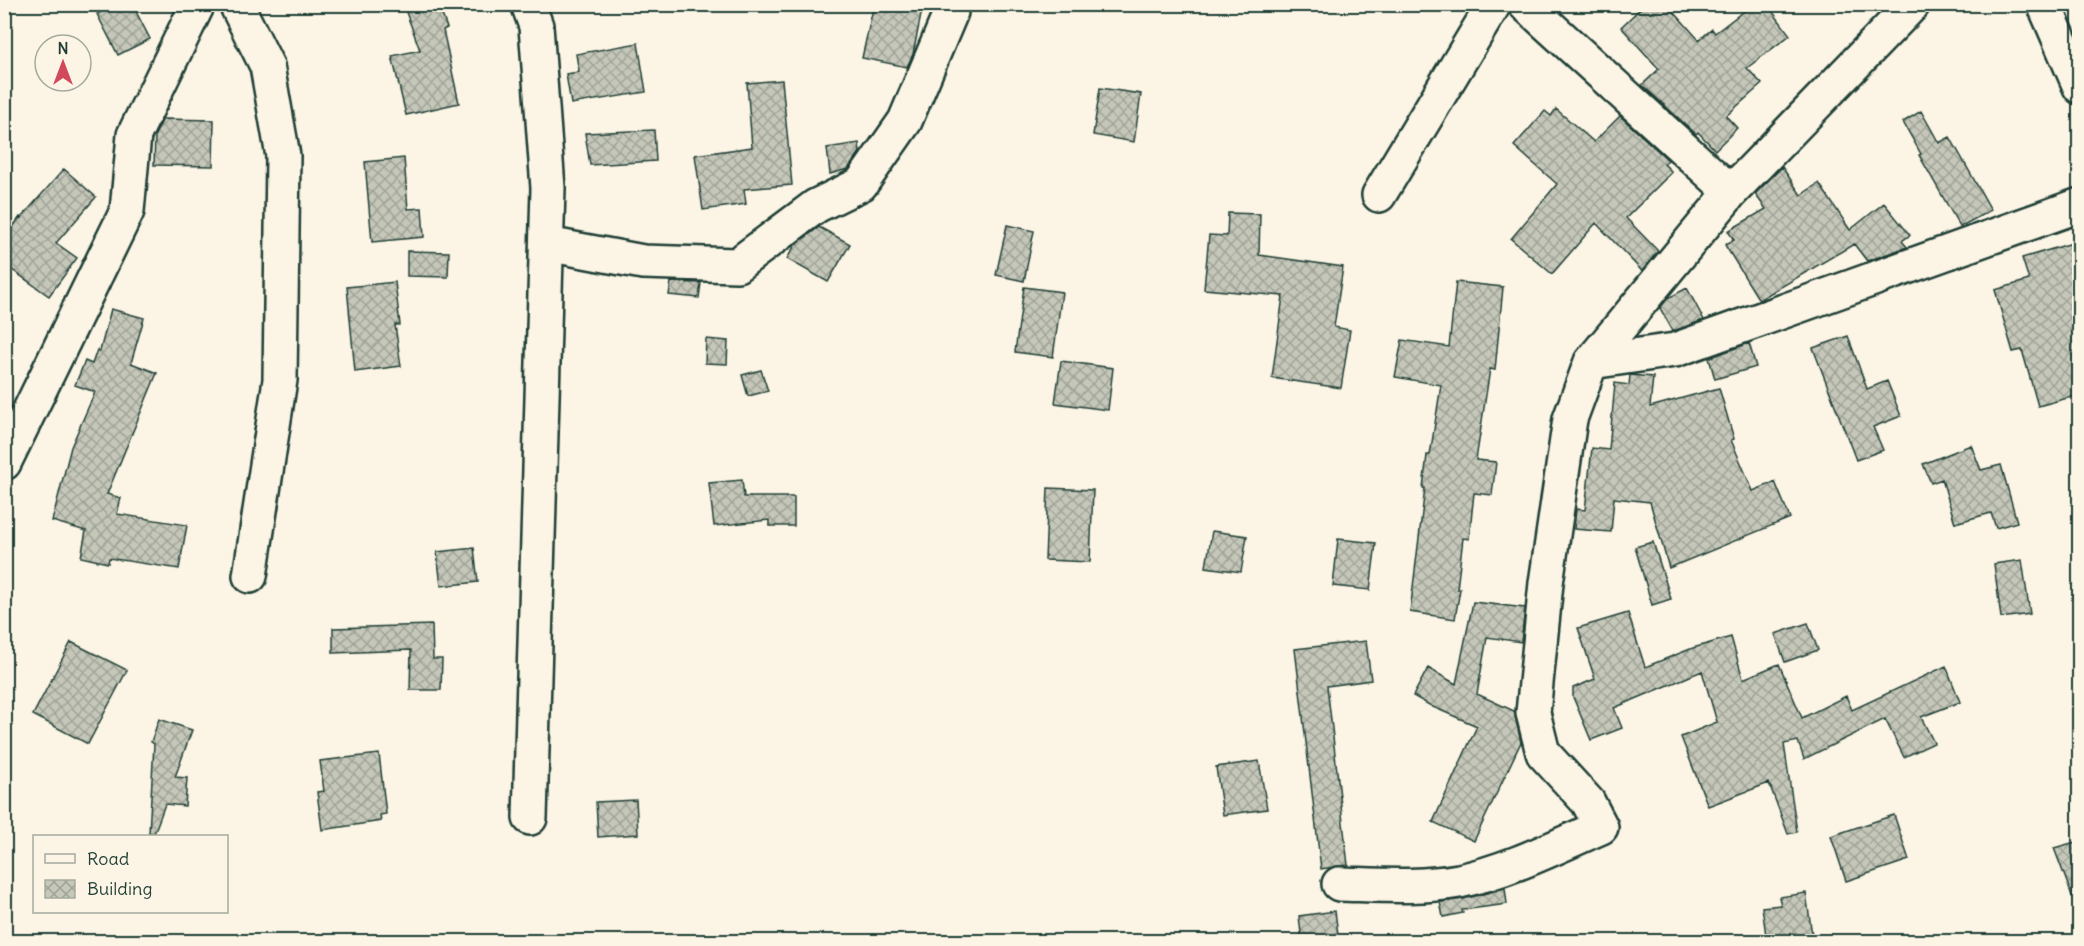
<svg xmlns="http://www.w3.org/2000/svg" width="2084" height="946" font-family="Delius,sans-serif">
<defs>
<pattern id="building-cross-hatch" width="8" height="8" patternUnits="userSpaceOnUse" patternTransform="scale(1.5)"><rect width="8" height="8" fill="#c5c7b9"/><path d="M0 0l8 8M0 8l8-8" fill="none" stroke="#9fa397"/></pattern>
</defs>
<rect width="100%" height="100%" fill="#fcf5e5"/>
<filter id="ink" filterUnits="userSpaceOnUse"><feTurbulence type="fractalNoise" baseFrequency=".0167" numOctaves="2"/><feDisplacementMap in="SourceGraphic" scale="12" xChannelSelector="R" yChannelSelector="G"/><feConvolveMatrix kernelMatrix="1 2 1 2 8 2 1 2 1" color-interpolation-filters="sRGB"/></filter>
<g filter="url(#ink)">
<path fill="url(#building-cross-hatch)" stroke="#1f3d34" stroke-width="1.5" d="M 117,4 L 132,4 L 150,39 L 118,55 L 97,14 Z
M 403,4 L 438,4 L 447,28 L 443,30 L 459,103 L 406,115 L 392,56 L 420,50 Z
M 874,4 L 897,4 L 922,10 L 913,54 L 907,67 L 862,58 Z
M 1645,4 L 1667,4 L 1699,40 L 1712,29 L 1715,33 L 1753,4 L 1767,4 L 1790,35 L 1747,68 L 1762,84 L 1726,116 L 1737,128 L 1715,150 L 1698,132 L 1696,134 L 1642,85 L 1659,69 L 1621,27 Z
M 638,43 L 646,92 L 571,104 L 566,74 L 579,72 L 576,54 Z
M 782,80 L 792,185 L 744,189 L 746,204 L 703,210 L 695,155 L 752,147 L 747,83 Z
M 1100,88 L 1141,94 L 1134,142 L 1093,135 Z
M 1556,109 L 1594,142 L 1620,116 L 1668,160 L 1664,164 L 1672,172 L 1626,218 L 1658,251 L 1642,271 L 1596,223 L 1552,274 L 1511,239 L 1557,184 L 1514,146 L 1545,111 L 1551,116 Z
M 1921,111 L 1939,143 L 1950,137 L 1991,210 L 1960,227 L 1919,155 L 1921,154 L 1903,122 Z
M 163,119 L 214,120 L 213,166 L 154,165 L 155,135 Z
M 654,130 L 656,161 L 590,165 L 585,133 Z
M 859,143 L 860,152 L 848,169 L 830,174 L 827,148 Z
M 404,158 L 408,209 L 422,208 L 424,237 L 372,242 L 365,162 Z
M 1782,167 L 1801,195 L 1819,183 L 1850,230 L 1884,203 L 1910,235 L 1902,241 L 1907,247 L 1867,261 L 1854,244 L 1759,300 L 1725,245 L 1734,240 L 1728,231 L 1766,209 L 1755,194 Z
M 64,169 L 96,197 L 56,243 L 77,258 L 49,296 L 4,264 L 4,239 L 20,217 L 21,218 Z
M 1228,213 L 1260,214 L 1259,255 L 1343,267 L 1334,327 L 1350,330 L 1341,388 L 1272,378 L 1283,296 L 1204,289 L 1209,235 L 1227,236 Z
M 1007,225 L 1034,231 L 1024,281 L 996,275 Z
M 819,227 L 850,244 L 828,282 L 787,259 L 795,245 Z
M 2079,241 L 2079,395 L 2038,406 L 2022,350 L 2013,352 L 1995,290 L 2029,280 L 2022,258 Z
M 407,251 L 449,252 L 448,277 L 407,276 Z
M 395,282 L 400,325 L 395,325 L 401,366 L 355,372 L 347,287 Z
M 671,282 L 701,283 L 699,298 L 669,295 Z
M 1456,282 L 1503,287 L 1495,370 L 1490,369 L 1476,460 L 1496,462 L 1492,495 L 1474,493 L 1469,539 L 1463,538 L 1457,589 L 1460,589 L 1455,619 L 1410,612 L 1425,488 L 1423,488 L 1427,455 L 1430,455 L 1441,385 L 1395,377 L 1402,340 L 1449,347 Z
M 1024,287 L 1062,292 L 1053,357 L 1015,352 Z
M 1687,288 L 1704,320 L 1673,331 L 1660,308 L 1668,298 Z
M 111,309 L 144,318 L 131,363 L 157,373 L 107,494 L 121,498 L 117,514 L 187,525 L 179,569 L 109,558 L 108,563 L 81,557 L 86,531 L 52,521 L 71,447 L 95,392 L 75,385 L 85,361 L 92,364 L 97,350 L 100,351 Z
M 1848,336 L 1867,389 L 1887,381 L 1901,416 L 1873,427 L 1883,450 L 1856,460 L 1813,348 Z
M 706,339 L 728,341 L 727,364 L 705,363 Z
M 1749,343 L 1756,367 L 1715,379 L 1709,358 Z
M 1061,361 L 1113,368 L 1108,410 L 1055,403 Z
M 761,370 L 768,391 L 748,396 L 742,375 Z
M 1630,375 L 1653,377 L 1650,407 L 1719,388 L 1734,439 L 1731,440 L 1753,491 L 1775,482 L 1790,518 L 1669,568 L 1650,502 L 1614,498 L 1611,532 L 1574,529 L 1576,509 L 1585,510 L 1592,448 L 1609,450 L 1615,383 L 1629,385 Z
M 1971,445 L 1981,470 L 2001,465 L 2017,522 L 1996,528 L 1991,513 L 1955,523 L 1942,479 L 1931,483 L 1923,464 Z
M 742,480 L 744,497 L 794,497 L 794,526 L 769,526 L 769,520 L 714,526 L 709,483 Z
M 1048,488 L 1093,490 L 1090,562 L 1045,560 Z
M 1212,531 L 1247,536 L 1241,572 L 1206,567 Z
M 1338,539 L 1376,543 L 1370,590 L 1333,586 Z
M 1653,542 L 1671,599 L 1652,605 L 1635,547 Z
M 474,548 L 478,582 L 441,586 L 437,552 Z
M 2022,560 L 2030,614 L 2001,618 L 1994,564 Z
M 1473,602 L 1525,608 L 1521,642 L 1487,637 L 1477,694 L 1514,711 L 1521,742 L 1474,841 L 1433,822 L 1477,726 L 1433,707 L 1413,696 L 1428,668 L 1456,684 Z
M 1628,613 L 1645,667 L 1693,648 L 1731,637 L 1743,679 L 1779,664 L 1802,718 L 1846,696 L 1852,710 L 1946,666 L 1960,702 L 1921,717 L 1934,743 L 1904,757 L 1885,719 L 1804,759 L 1798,741 L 1784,744 L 1797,832 L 1788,834 L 1769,783 L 1708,806 L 1681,737 L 1717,722 L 1702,671 L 1614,708 L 1622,728 L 1591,740 L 1573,697 L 1573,688 L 1595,679 L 1578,628 Z
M 1808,623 L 1818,650 L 1785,662 L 1775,634 Z
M 432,625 L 433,659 L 442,659 L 441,690 L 410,690 L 411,650 L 333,653 L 333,628 Z
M 1366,641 L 1371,680 L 1327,686 L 1348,865 L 1321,869 L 1295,649 Z
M 71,642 L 127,670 L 88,744 L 33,715 Z
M 159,719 L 192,730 L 175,777 L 187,778 L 185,806 L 165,804 L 154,834 L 149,833 L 154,744 L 151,742 Z
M 379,754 L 386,814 L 380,815 L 381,821 L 322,830 L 317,792 L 324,791 L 320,761 Z
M 1259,761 L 1267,809 L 1223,815 L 1216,767 Z
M 636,800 L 638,834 L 598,837 L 596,802 Z
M 1894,815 L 1909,860 L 1846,881 L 1831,836 Z
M 2079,841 L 2079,909 L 2077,909 L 2054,848 Z
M 1505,888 L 1507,904 L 1462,910 L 1463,913 L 1443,917 L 1440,902 L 1463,899 Z
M 1806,893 L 1813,942 L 1767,942 L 1762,907 L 1781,905 L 1779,897 Z
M 1335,911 L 1339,942 L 1302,942 L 1299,916 Z"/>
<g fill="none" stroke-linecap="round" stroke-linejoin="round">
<defs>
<path id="minor" d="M 236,4 L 267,66 L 283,156 L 280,380 L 250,576
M 528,4 L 536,26 L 548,188 L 530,818
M 1525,4 L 1731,192
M 2044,4 L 2080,87
M 1379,195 L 1494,4
M 547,244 L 643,262 L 737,265 L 816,206 L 861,184 L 905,121 L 951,12 L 950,4
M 1591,362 L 1675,350 L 2080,205
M 4,463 L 127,211 L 134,135 L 198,4
M 1339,884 C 1379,885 1420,888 1459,881 C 1508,871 1555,847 1601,827 L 1588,802 L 1543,753 L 1533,713 L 1546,583 L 1570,419 L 1591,362 L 1731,192 L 1913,4"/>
</defs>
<use href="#minor" stroke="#1f3d34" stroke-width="38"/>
<use href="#minor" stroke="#fcf5e5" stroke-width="33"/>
</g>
</g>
<rect width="2084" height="946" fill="none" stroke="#fcf5e5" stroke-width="24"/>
<rect x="12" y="12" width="2060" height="922" fill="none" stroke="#1f3d34" stroke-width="2" filter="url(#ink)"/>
<rect x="33" y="835" width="195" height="78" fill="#fcf5e5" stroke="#a4ab9e" stroke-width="1.5"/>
<rect x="45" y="854" width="30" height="9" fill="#fcf5e5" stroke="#a4ab9e" stroke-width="1.5"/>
<text x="87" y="865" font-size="18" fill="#1f3d34">Road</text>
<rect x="45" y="880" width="30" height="18" fill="url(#building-cross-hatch)" stroke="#a4ab9e" stroke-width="1.5"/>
<text x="87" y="895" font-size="18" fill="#1f3d34">Building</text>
<g transform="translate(63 63)"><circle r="28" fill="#fcf5e5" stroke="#a4ab9e" stroke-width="1.5"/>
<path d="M0-4.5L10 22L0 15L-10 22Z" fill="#d1495b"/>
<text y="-9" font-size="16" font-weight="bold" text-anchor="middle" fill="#1f3d34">N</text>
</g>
</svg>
